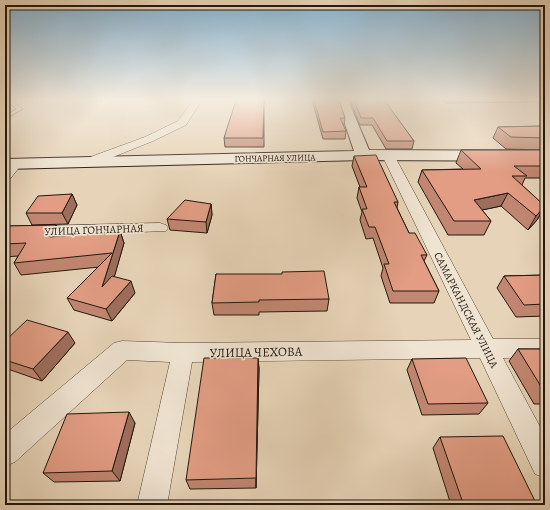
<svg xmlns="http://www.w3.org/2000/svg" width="550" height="510" font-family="Alegreya,serif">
<rect width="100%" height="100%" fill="#e7d4b8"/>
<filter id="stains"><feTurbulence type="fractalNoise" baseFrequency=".005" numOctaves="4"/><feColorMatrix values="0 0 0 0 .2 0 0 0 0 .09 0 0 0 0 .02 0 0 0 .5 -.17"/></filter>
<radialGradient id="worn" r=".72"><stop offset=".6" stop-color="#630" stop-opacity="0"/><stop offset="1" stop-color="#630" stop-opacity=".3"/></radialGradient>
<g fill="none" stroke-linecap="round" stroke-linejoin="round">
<defs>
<path id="lane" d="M 11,100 L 22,109 L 5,119 L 5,116 L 17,109 L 6,100 Z"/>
<path id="street" d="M 193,100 L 202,100 L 186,125 L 153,141 L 93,165 L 85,165 L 83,162 L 85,159 L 145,137 L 178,121 Z
M 388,151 L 392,153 L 394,155 L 493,339 L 545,339 L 545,357 L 503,358 L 545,436 L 545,478 L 535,474 L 480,358 L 192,362 L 167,505 L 137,505 L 170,362 L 127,360 L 15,462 L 5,466 L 5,434 L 114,343 L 122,341 L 183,343 L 471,340 L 382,155 L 384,153 Z
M 16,160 L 20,161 L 22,164 L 10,179 L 5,180 L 5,169 L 12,161 Z
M 160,223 L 166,225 L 168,228 L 166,231 L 5,237 L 5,227 Z"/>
<path id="secondary" d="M 337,100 L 348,100 L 369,150 L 545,151 L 545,161 L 363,160 L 5,169 L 5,159 L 354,151 Z"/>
</defs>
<use href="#lane" stroke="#544738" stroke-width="2"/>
<use href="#street" stroke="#544738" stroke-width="1"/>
<use href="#secondary" stroke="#23180e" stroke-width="2"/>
<use href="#lane" fill="#efe3d1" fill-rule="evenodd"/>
<use href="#street" fill="#efe3d1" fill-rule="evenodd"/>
<use href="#secondary" fill="#efe3d1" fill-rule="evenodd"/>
</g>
<path fill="#c28772" stroke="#23180e" d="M 264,100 L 264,147 L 225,147 L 224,138 Z
M 312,100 L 339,100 L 345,118 L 344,125 L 343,125 L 346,131 L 345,139 L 323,139 Z
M 350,100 L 384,100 L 414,141 L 412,149 L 386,149 L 372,125 L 360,125 Z
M 443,100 L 545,100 L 545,107 L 537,102 L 446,103 Z
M 545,126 L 545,178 L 525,178 L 522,185 L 545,207 L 537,220 L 528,230 L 501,206 L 482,210 L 491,221 L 484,235 L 448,235 L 418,182 L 422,170 L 463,169 L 456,163 L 461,150 L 544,150 L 506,149 L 493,138 L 498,127 Z
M 354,156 L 398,202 L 397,208 L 409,233 L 427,255 L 424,261 L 439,291 L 434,303 L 390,303 L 381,276 L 383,268 L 373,238 L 366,239 L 360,220 L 362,212 L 357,198 L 359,187 L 360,187 L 352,166 Z
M 72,194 L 77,205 L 68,224 L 32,225 L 26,213 Z
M 211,204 L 212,215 L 207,233 L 170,230 L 167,219 Z
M 56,225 L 61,236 L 120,231 L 124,243 L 114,277 L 135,293 L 112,321 L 74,310 L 67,298 L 99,267 L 21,275 L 14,263 L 18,256 L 5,257 L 5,226 Z
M 216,274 L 329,299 L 327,311 L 259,312 L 259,315 L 214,315 L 212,303 Z
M 545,275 L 545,316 L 516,317 L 497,288 L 504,276 Z
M 5,341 L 75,343 L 42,381 L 5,368 Z
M 518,349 L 545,349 L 545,404 L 534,404 L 509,361 Z
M 258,358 L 259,369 L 256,488 L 190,489 L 186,480 Z
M 412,359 L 488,403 L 479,414 L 422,415 L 407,370 Z
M 135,423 L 120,481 L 54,482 L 43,473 Z
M 440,437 L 535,501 L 529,505 L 451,505 L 433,448 Z"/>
<path fill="#9e6e5c" stroke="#23180e" d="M 508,193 L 501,206 L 468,213 L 474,200 Z
M 72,194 L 77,205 L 68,224 L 62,213 Z
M 211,204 L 212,215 L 207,233 L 206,222 Z
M 545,206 L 537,220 L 528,230 L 536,216 Z
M 56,225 L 62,236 L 50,237 Z
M 120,231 L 124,243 L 108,299 L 102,287 Z
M 131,281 L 135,293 L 112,321 L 106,309 Z
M 68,332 L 75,343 L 42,381 L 33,369 Z
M 258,358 L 259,369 L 256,488 L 256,478 Z
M 129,412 L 135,423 L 120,481 L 112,471 Z"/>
<path fill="#e29d84" stroke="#23180e" d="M 236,100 L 264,100 L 263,138 L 224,138 Z
M 314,100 L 339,100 L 345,118 L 340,118 L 346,131 L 323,132 Z
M 354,100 L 384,100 L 414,141 L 387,141 L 373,118 L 361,118 Z
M 545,126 L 545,138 L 511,137 L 498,127 Z
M 461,150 L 545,150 L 545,166 L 514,166 L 527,176 L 512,176 L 545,206 L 536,216 L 508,193 L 474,200 L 491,221 L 454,221 L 422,170 L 481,169 Z
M 376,155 L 398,202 L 394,202 L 409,233 L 415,233 L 427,255 L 421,255 L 439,291 L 393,291 L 384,264 L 389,264 L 375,227 L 369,227 L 362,209 L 367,209 L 359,187 L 367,187 L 354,156 Z
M 72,194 L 62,213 L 26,213 L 38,196 Z
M 185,200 L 211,204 L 206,222 L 167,219 Z
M 56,225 L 50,237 L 120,231 L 102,287 L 112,276 L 131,281 L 106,309 L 67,298 L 112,253 L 14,263 L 26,243 L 5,244 L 5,226 Z
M 324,271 L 329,299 L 259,300 L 259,302 L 212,303 L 216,274 L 282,274 L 282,272 Z
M 545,275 L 545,304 L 524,305 L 504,276 Z
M 27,320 L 68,332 L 33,369 L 5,360 L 5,341 Z
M 518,349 L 545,349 L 545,393 Z
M 204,358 L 258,358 L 256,478 L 186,480 Z
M 466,358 L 488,403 L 428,404 L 412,359 Z
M 129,412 L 112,471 L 43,473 L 67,414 Z
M 503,436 L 535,501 L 463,503 L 440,437 Z"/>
<linearGradient id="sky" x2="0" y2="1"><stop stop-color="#88b5d4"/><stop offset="0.58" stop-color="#f4ecdf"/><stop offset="1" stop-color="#f4ecdf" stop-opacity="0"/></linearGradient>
<rect width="550" height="172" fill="url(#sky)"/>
<g text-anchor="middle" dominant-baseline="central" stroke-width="3.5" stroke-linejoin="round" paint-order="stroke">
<g font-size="9" fill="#23180e" stroke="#efe3d1">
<text transform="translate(275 158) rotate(-1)">ГОНЧАРНАЯ УЛИЦА</text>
</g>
<g font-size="11" fill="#23180e" stroke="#efe3d1">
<text transform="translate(94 230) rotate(-2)">УЛИЦА ГОНЧАРНАЯ</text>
<text transform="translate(466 310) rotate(63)">САМАРКАНДСКАЯ УЛИЦА</text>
</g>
<g font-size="13" fill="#23180e" stroke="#efe3d1">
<text transform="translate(256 352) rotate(-1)">УЛИЦА ЧЕХОВА</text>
</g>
</g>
<rect width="550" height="510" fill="none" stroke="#e7d4b8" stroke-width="20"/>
<rect x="6" y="6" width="538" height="498" fill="none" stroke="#23180e" stroke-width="2"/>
<rect x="10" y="10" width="530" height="490" fill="none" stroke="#23180e"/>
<rect width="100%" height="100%" filter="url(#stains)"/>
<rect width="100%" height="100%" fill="url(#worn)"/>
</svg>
